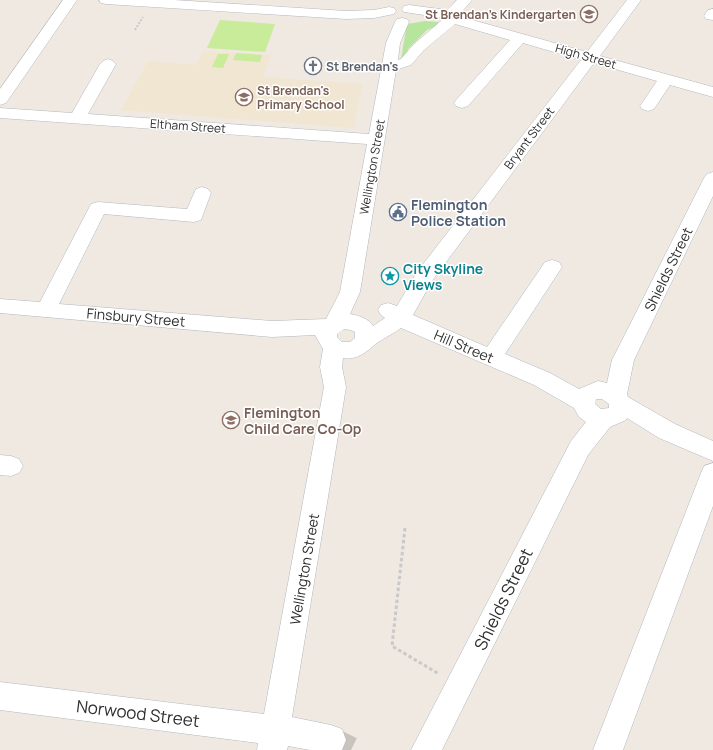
<svg xmlns="http://www.w3.org/2000/svg" width="713" height="750" font-family="Manrope,sans-serif">
<rect width="100%" height="100%" fill="#efe9e1"/>
<path fill="#f0e6d1" d="M 203,51 L 271,55 L 263,77 L 363,84 L 353,128 L 121,110 L 148,61 L 197,65 Z"/>
<path fill="#b6e59e" d="M 425,21 L 438,22 L 439,25 L 427,30 L 408,49 L 407,55 L 401,59 L 407,24 Z"/>
<path fill="#c9ec9a" d="M 220,20 L 275,24 L 265,52 L 207,48 Z
M 236,53 L 262,55 L 260,62 L 233,60 Z
M 218,54 L 229,54 L 223,68 L 212,67 Z"/>
<g fill="none" stroke-linecap="round" stroke-linejoin="round">
<path stroke="#c8c4bd" stroke-width="26" stroke-dasharray="26 13" stroke-linecap="butt" d="M 331,740 L 351,750"/>
<defs>
<path id="minor" d="M 63,0 L 77,0 L 6,103 L 0,105 L 0,89 Z
M 99,0 L 174,0 L 346,11 L 374,10 L 389,7 L 394,8 L 396,11 L 394,14 L 374,18 L 346,19 L 106,4 L 101,3 Z
M 457,0 L 472,0 L 459,15 L 465,18 L 587,52 L 627,0 L 641,0 L 600,56 L 713,87 L 713,97 L 670,85 L 654,109 L 648,111 L 642,109 L 640,106 L 657,81 L 594,63 L 432,281 L 413,315 L 487,347 L 545,262 L 552,260 L 559,262 L 562,267 L 505,354 L 550,373 L 579,389 L 598,381 L 607,383 L 612,360 L 704,178 L 707,174 L 713,172 L 713,196 L 634,360 L 627,394 L 628,397 L 675,424 L 713,441 L 713,461 L 659,438 L 627,418 L 626,420 L 610,427 L 588,455 L 442,750 L 411,750 L 571,441 L 586,422 L 579,417 L 574,408 L 534,385 L 401,328 C 393,334 378,341 372,347 C 364,354 355,360 343,358 L 342,367 L 346,387 L 292,717 L 331,725 L 342,729 L 346,740 L 342,750 L 310,750 L 288,746 L 287,750 L 257,750 L 258,743 L 0,710 L 0,682 L 264,714 L 324,387 L 320,367 L 323,349 L 315,335 L 272,337 L 0,313 L 0,299 L 40,302 L 91,204 L 98,202 L 187,209 L 196,189 L 202,187 L 208,189 L 211,193 L 201,220 L 194,222 L 104,214 L 59,304 L 272,321 L 326,319 L 340,292 L 367,144 L 0,118 L 0,108 L 72,113 L 100,64 L 103,61 L 108,59 L 113,61 L 116,64 L 88,114 L 369,134 L 386,43 L 395,22 L 397,19 L 402,18 L 407,19 L 409,22 L 400,43 L 398,60 L 401,59 L 414,44 L 441,21 L 441,18 L 438,17 L 404,12 L 402,9 L 404,6 L 409,5 L 447,10 ZM 455,24 L 510,40 L 456,100 L 454,103 L 456,106 L 462,108 L 468,106 L 523,43 L 581,60 L 417,272 L 397,306 L 388,303 L 381,305 L 378,310 L 381,315 L 385,318 L 373,326 C 368,318 359,316 350,314 L 360,292 L 396,70 L 411,65 L 424,50 ZM 344,329 L 351,330 L 355,332 L 355,338 L 350,342 L 342,342 L 337,337 L 337,334 ZM 596,399 L 602,399 L 609,404 L 609,408 L 601,409 L 595,404 Z
M 713,9 L 713,20 L 706,19 L 704,16 L 708,10 Z
M 0,455 L 11,456 L 19,459 L 23,466 L 19,473 L 11,476 L 0,475 Z
M 713,463 L 713,506 L 623,750 L 593,750 L 701,473 L 704,466 Z"/>
</defs>
<use href="#minor" stroke="#b4b7c1" stroke-width="1"/>
<path stroke="#c9c9c9" stroke-width="2" stroke-dasharray="2 1.5" stroke-linecap="butt" d="M 135,30 L 143,17"/>
<path stroke="#c9c9c9" stroke-width="3" stroke-dasharray="3.5 2.5" stroke-linecap="butt" d="M 405,528 L 392,646 L 439,674"/>
<use href="#minor" fill="#fff" fill-rule="evenodd"/>
</g>
<defs>
<symbol id="school-ring" viewBox="-11 -11 22 22"><circle r="9.5" fill="#fff" stroke="#8d6e63" stroke-width="1.5"/><path d="M0-5L7-2L0 1L-7-2ZM-4 1L0 2.5L4 1V4Q0 6-4 4Z" fill="#8d6e63"/></symbol>
<symbol id="church-ring" viewBox="-11 -11 22 22"><circle r="9.5" fill="#fff" stroke="#6b7280" stroke-width="1.5"/><path d="M-1.2-6h2.4v3.5h3.3v2.4h-3.3V6h-2.4V-.1h-3.3v-2.4h3.3Z" fill="#6b7280"/></symbol>
<symbol id="civic-ring" viewBox="-11 -11 22 22"><circle r="9.5" fill="#fff" stroke="#5c6f8a" stroke-width="1.5"/><path d="M-.6-6.5H3V-4.5H.6V-3L4-1V1h2V6H-6V1h2V-1L-.6-3ZM-1.2 2.5V6h2.4V2.5Z" fill="#5c6f8a"/></symbol>
<symbol id="sight-ring" viewBox="-11 -11 22 22"><circle r="9.5" fill="#fff" stroke="#0f9aa8" stroke-width="1.5"/><path d="M0-6L1.8-2.2L6-1.7L2.9 1.2L3.7 5.4L0 3.3L-3.7 5.4L-2.9 1.2L-6-1.7L-1.8-2.2Z" fill="#0f9aa8"/></symbol>
</defs>
<g fill-rule="evenodd">
<use href="#school-ring" x="579" y="4" width="20" height="20"/>
<use href="#church-ring" x="303" y="56" width="20" height="20"/>
<use href="#school-ring" x="234" y="87" width="20" height="20"/>
<use href="#civic-ring" x="388" y="202" width="20" height="20"/>
<use href="#sight-ring" x="380" y="266" width="20" height="20"/>
<use href="#school-ring" x="221" y="410" width="20" height="20"/>
</g>
<g text-anchor="middle" dominant-baseline="central" stroke-width="3" stroke-linejoin="round" paint-order="stroke">
<g font-size="12" font-weight="bold" fill="#785e54" stroke="#fff" text-anchor="end">
<text x="576" y="14">St Brendan's Kindergarten</text>
<text x="257" y="90" text-anchor="start">St Brendan's<tspan x="257" dy="14">Primary School</tspan></text>
</g>
<g font-size="12" fill="#2e2e2e" stroke="#fff">
<text transform="translate(586 56) rotate(16)">High Street</text>
<text transform="translate(188 126) rotate(4)">Eltham Street</text>
<text transform="translate(529 138) rotate(-53)">Bryant Street</text>
<text transform="translate(372 167) rotate(-80)">Wellington Street</text>
</g>
<g font-size="12" font-weight="bold" fill="#5b616d" stroke="#fff" text-anchor="start">
<text x="326" y="66">St Brendan's</text>
</g>
<g font-size="14" font-weight="bold" fill="#4e5e75" stroke="#fff" text-anchor="start">
<text x="411" y="204">Flemington<tspan x="411" dy="16">Police Station</tspan></text>
</g>
<g font-size="14" font-weight="bold" fill="#0d838f" stroke="#fff" text-anchor="start">
<text x="403" y="268">City Skyline<tspan x="403" dy="16">Views</tspan></text>
</g>
<g font-size="14" fill="#2e2e2e" stroke="#fff">
<text transform="translate(668 269) rotate(-64)">Shields Street</text>
<text transform="translate(136 317) rotate(5)">Finsbury Street</text>
<text transform="translate(464 346) rotate(23)">Hill Street</text>
<text transform="translate(304 569) rotate(-80)">Wellington Street</text>
</g>
<g font-size="14" font-weight="bold" fill="#785e54" stroke="#fff" text-anchor="start">
<text x="244" y="412">Flemington<tspan x="244" dy="16">Child Care Co-Op</tspan></text>
</g>
<g font-size="17" fill="#2e2e2e" stroke="#fff">
<text transform="translate(503 599) rotate(-64)">Shields Street</text>
<text transform="translate(138 713) rotate(7)">Norwood Street</text>
</g>
</g>
</svg>
